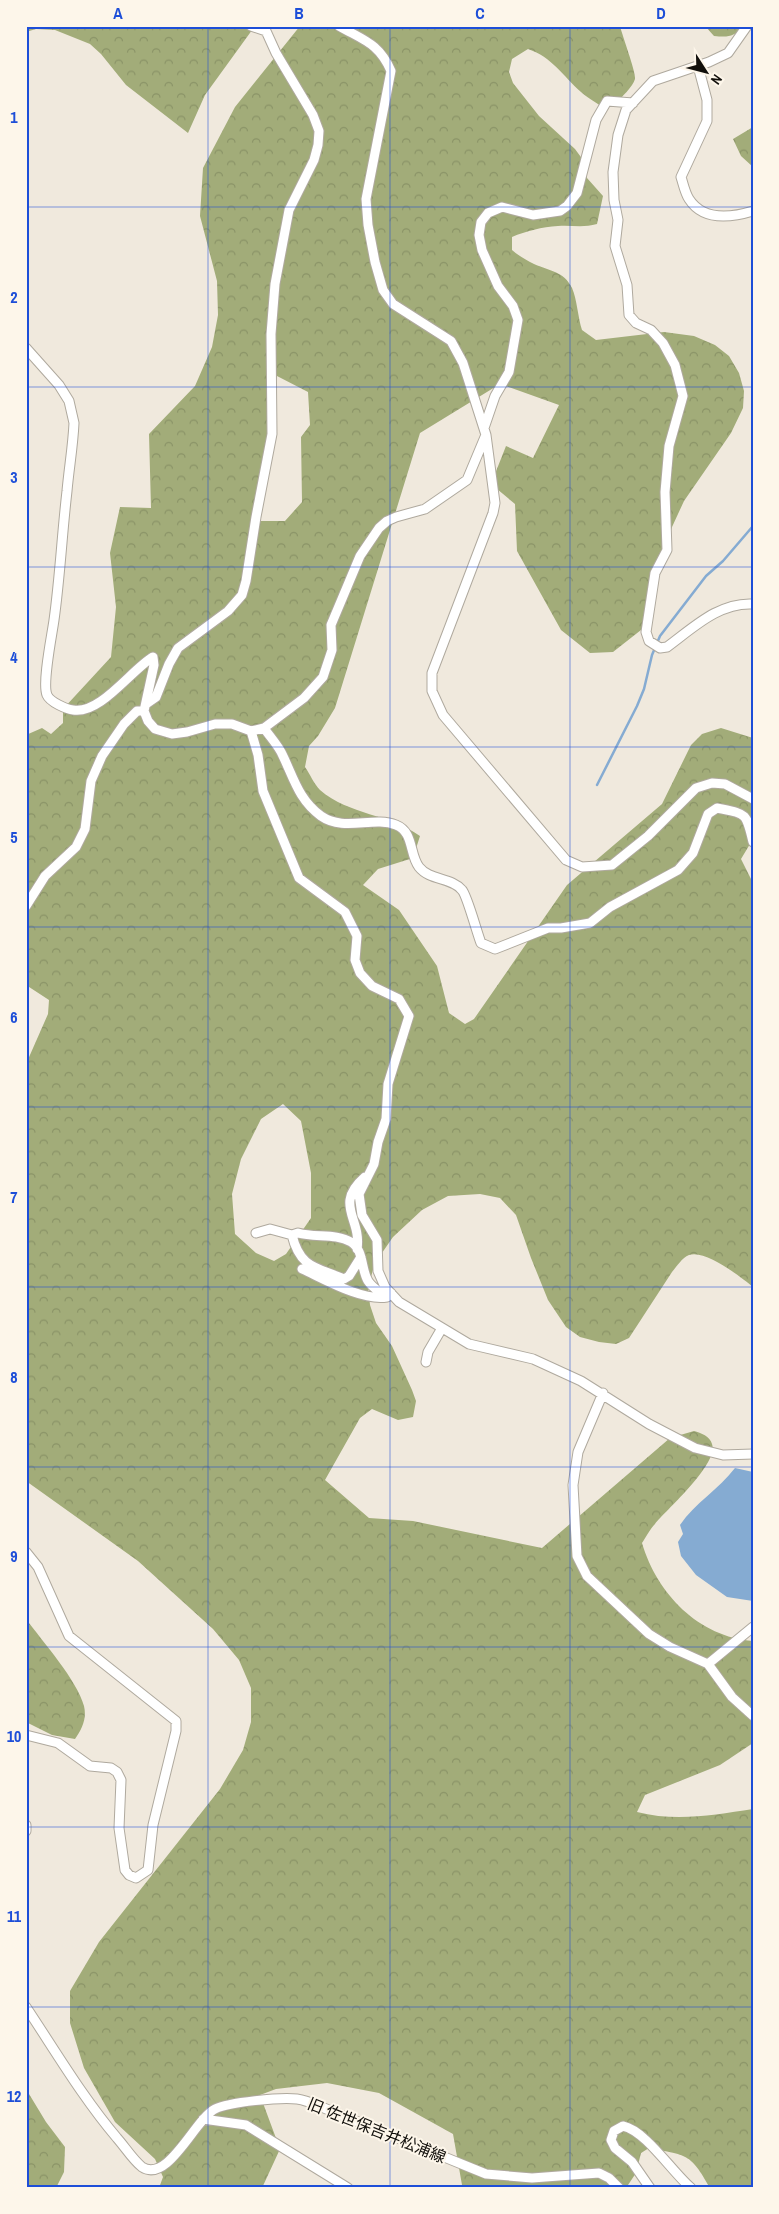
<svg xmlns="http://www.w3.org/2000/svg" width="779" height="2214" font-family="'Archivo Narrow','Noto Sans JP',sans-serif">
<defs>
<pattern id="forest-crowns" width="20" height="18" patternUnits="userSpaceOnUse" patternTransform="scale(1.25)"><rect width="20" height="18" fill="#a2ac79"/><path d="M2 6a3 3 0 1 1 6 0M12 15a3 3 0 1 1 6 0" fill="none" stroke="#8a9367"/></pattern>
</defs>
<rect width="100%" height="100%" fill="#f0e9dd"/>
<path fill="url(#forest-crowns)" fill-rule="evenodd" d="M 26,26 L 255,26 L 205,95 L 188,133 L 126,85 L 101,54 L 90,44 L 55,30 L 36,29 L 26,32 Z
M 300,26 L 620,26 C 623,38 636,72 635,79 C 633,87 621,97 616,104 L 601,106 C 594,101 586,97 581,92 C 563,76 552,57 528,49 L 512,59 L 509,72 L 513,83 L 539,116 L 575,149 L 586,164 L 587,178 L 603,196 L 597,224 C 583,228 572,225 558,226 C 542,227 526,231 512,237 L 512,250 C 519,256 526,260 534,264 C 549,271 564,271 572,288 C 577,299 578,318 582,330 L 596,340 L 664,332 L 694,336 L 715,345 L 729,356 L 739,373 L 744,391 L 743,408 L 731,433 L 684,501 L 672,527 L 657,573 L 650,615 L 641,630 L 613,652 L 590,653 L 561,630 L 517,551 L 515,504 L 491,484 L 506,446 L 533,458 L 559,405 L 500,384 L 420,433 L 335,708 L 318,736 L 309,746 L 305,767 C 310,774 314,784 320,790 C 349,815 390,814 420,836 L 413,858 L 378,869 L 363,885 L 399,910 L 437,966 L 449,1013 L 465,1024 L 474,1019 L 567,885 L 662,804 L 691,745 L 702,734 L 721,728 L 753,738 L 753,839 L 741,859 L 753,883 L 753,1287 C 741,1277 705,1249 689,1255 C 682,1258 677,1266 672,1272 L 629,1338 L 616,1344 L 599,1342 L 580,1337 L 566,1327 L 548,1300 L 531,1258 L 516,1215 L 500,1198 L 480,1194 L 448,1196 L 422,1210 L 393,1237 L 375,1263 L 368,1287 L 370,1305 L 376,1323 L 392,1346 L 412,1390 L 416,1401 L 413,1417 L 398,1420 L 372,1409 L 360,1418 L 325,1480 L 369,1518 L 413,1521 L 542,1548 L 670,1438 L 694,1431 C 701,1433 710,1436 712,1444 C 719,1464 667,1509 655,1524 C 650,1529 646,1537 642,1543 C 657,1594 699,1637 753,1641 L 753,1743 L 720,1765 L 645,1795 L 637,1812 C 676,1822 714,1815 753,1809 L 753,2188 L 710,2188 C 690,2152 687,2156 649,2148 L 641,2153 L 636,2173 L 626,2188 L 465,2188 L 462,2185 L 453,2134 L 379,2093 L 327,2083 L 276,2089 L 260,2095 L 280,2149 L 262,2188 L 159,2188 L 163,2177 L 155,2159 L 115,2122 L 84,2068 L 70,2023 L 70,1991 L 99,1942 L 220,1789 L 243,1750 L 251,1722 L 251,1688 L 239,1660 L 213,1629 L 138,1561 L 26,1481 L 26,1064 L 48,1014 L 49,1000 L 26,985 L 26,735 L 42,728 L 51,734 L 63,723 L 63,709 L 111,657 L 116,607 L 110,553 L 120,507 L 151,508 L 149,434 L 195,386 L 212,347 L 218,315 L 217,281 L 200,216 L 203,168 L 235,107 ZM 277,376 L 308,392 L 310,425 L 301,437 L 302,502 L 285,521 L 257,521 ZM 283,1104 L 301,1121 L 311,1173 L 311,1218 L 286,1254 L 274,1261 L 256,1253 L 235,1234 L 232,1194 L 241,1159 L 261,1119 Z
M 705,26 L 742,26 C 734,38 727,37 714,36 Z
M 753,127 L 753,167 L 741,156 L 733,139 Z
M 26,1619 C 43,1642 77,1680 84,1706 C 87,1719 82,1729 75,1739 L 52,1735 L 26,1722 Z
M 26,2089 L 46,2122 L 65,2147 L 64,2172 L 56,2188 L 26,2188 Z"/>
<path fill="#85abd2" d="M 735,1468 L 753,1472 L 753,1601 L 727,1597 L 696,1575 L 681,1556 L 678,1542 L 683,1534 L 680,1525 C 695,1503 719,1489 735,1468 Z"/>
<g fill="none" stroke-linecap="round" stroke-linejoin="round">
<path stroke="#85abd2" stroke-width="2.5" d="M 597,785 L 637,706 L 644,689 L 652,655 L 660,636 L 706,576 L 723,561 L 753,526"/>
<defs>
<path id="street" d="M 339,26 C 363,40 379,43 391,71 L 366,199 L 368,225 L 375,262 L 383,290 L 393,304 L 451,341 L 463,363 L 486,435 L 495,503 L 493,513 L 432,673 L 432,691 L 443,715 L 566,860 L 582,867 L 612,865 L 648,836 L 696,788 L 712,783 L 725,784 L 753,799
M 747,26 L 728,53 L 709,62 L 653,81 L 626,110 L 618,135 L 613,172 L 614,200 L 618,220 L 615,246 L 627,285 L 629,315 L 636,323 L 651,330 L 663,343 L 675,365 L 683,396 L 669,446 L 665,492 L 667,550 L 655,573 L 646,632 L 649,641 L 660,648 L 667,647 C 693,628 719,602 753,604
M 698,66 L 707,100 L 707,121 L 681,177 C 683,183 685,193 689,199 C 703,221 730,218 753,211
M 26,348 L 59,385 L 69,401 L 74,423 C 73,446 69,468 67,491 C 62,534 60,577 54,620 C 52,635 42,683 47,695 C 50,702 66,709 73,710 C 100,715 132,669 153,657 L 154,665 L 144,711 L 148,721 L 155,729 L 172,734 L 187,732 L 215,724 L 232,724 L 251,731 L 264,728 L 304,698 L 323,677 L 332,650 L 331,625 L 360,556 L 379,528 L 387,521 L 396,517 L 425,509 L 467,480 L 485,437
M 484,428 L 495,396 L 509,372 L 518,320 L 513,306 L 498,286 L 482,250 L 479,235 L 481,222 L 488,213 L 502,207 L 533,215 L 560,211 L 567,206 L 577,193 L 596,120 L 607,101 L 633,103
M 146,704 L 156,697 L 169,664 L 178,648 L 228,611 L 242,595 L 246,581 L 256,517 L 272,434 L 271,334 L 275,284 L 289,210 L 314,160 L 318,145 L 319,131 L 313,115 L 276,53 L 266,31 L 251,26
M 264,728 C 270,737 279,746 283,756 C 294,779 299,800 321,816 C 344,832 373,816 396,825 C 414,832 409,854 419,867 C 430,881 451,877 462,890 C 467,895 477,933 481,943 L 495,949 L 548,928 L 561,928 L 590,923 L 610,907 L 678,870 L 693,853 L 708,814 L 717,808 C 747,814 746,812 753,842
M 251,731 L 258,755 L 263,791 L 299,878 L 345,912 L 357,936 L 355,960 L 360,973 L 372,986 L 399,999 L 409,1016 L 388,1084 L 386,1119 L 378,1142 L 374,1164 L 359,1194 L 362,1215 L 377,1240 L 378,1271 L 385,1287 L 399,1302 L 469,1344 L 533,1359 L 581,1381 L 649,1424 L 695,1448 L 723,1455 L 753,1454
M 26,906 L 45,876 L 76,847 L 85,829 L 91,781 L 102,756 L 124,724 L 137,711 L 144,711
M 256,1233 L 270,1229 L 292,1235 L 298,1233 C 315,1238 336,1233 351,1242 C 364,1250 361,1270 368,1281 C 371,1286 377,1290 382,1294 L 391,1293
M 292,1235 C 300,1268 316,1267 344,1279 L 349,1276 L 361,1257
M 357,1249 C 362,1218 333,1205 365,1177
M 302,1269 C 326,1280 362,1301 387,1297
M 426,1362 L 428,1352 L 442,1328
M 603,1393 L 578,1452 L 573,1485 L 577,1556 L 587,1576 L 649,1634 L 670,1647 L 708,1664 L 732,1697 L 753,1716
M 26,1552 L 38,1567 L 69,1636 L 176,1721 L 176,1731 L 153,1825 L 148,1870 L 136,1878 L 129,1875 L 125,1870 L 119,1828 L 121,1780 L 117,1772 L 111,1768 L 90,1766 L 58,1743 L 26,1735
M 708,1664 L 753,1627
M 26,1825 L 26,1831
M 26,2007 C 56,2052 83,2098 117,2138 C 125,2147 133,2160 142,2167 C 168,2184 195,2119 215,2109 C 229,2102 281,2097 297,2099 C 304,2100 312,2103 319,2106 L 486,2174 L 532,2178 L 599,2173 L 609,2178 L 619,2188
M 203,2119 L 246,2125 L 348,2188
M 650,2188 L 632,2162 L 615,2148 L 611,2140 L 614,2131 L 623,2126 C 646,2131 672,2172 691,2188"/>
</defs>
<use href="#street" stroke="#afa99e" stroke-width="11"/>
<use href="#street" stroke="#fff" stroke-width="9"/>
</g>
<path fill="none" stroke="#1d4ed8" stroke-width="1" stroke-opacity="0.55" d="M 208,26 L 208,2188M 390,26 L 390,2188M 570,26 L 570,2188M 26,207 L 753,207M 26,387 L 753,387M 26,567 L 753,567M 26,747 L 753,747M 26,927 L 753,927M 26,1107 L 753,1107M 26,1287 L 753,1287M 26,1467 L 753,1467M 26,1647 L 753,1647M 26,1827 L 753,1827M 26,2007 L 753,2007"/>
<g text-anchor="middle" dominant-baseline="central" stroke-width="4" stroke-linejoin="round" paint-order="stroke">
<g font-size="16" fill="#110f0b" stroke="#fdf6ea">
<text transform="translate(377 2130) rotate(22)">旧 佐世保吉井松浦線</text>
</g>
</g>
<rect width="779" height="2214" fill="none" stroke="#fdf6ea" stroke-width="55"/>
<g transform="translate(706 72) rotate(126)" stroke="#fdf6ea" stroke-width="4" paint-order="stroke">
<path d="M0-4L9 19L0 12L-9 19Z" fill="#110f0b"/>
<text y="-8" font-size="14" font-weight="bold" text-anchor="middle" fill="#110f0b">N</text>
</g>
<rect x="28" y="28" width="724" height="2158" fill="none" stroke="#1d4ed8" stroke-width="2"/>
<g font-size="16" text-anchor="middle" font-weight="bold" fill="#1d4ed8">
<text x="118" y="19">A</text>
<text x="299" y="19">B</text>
<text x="480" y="19">C</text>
<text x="661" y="19">D</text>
<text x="14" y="123">1</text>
<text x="14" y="303">2</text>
<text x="14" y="483">3</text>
<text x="14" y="663">4</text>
<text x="14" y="843">5</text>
<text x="14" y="1023">6</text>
<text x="14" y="1203">7</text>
<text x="14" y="1383">8</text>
<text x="14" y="1562">9</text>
<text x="14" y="1742">10</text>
<text x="14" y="1922">11</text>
<text x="14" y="2102">12</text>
</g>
</svg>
